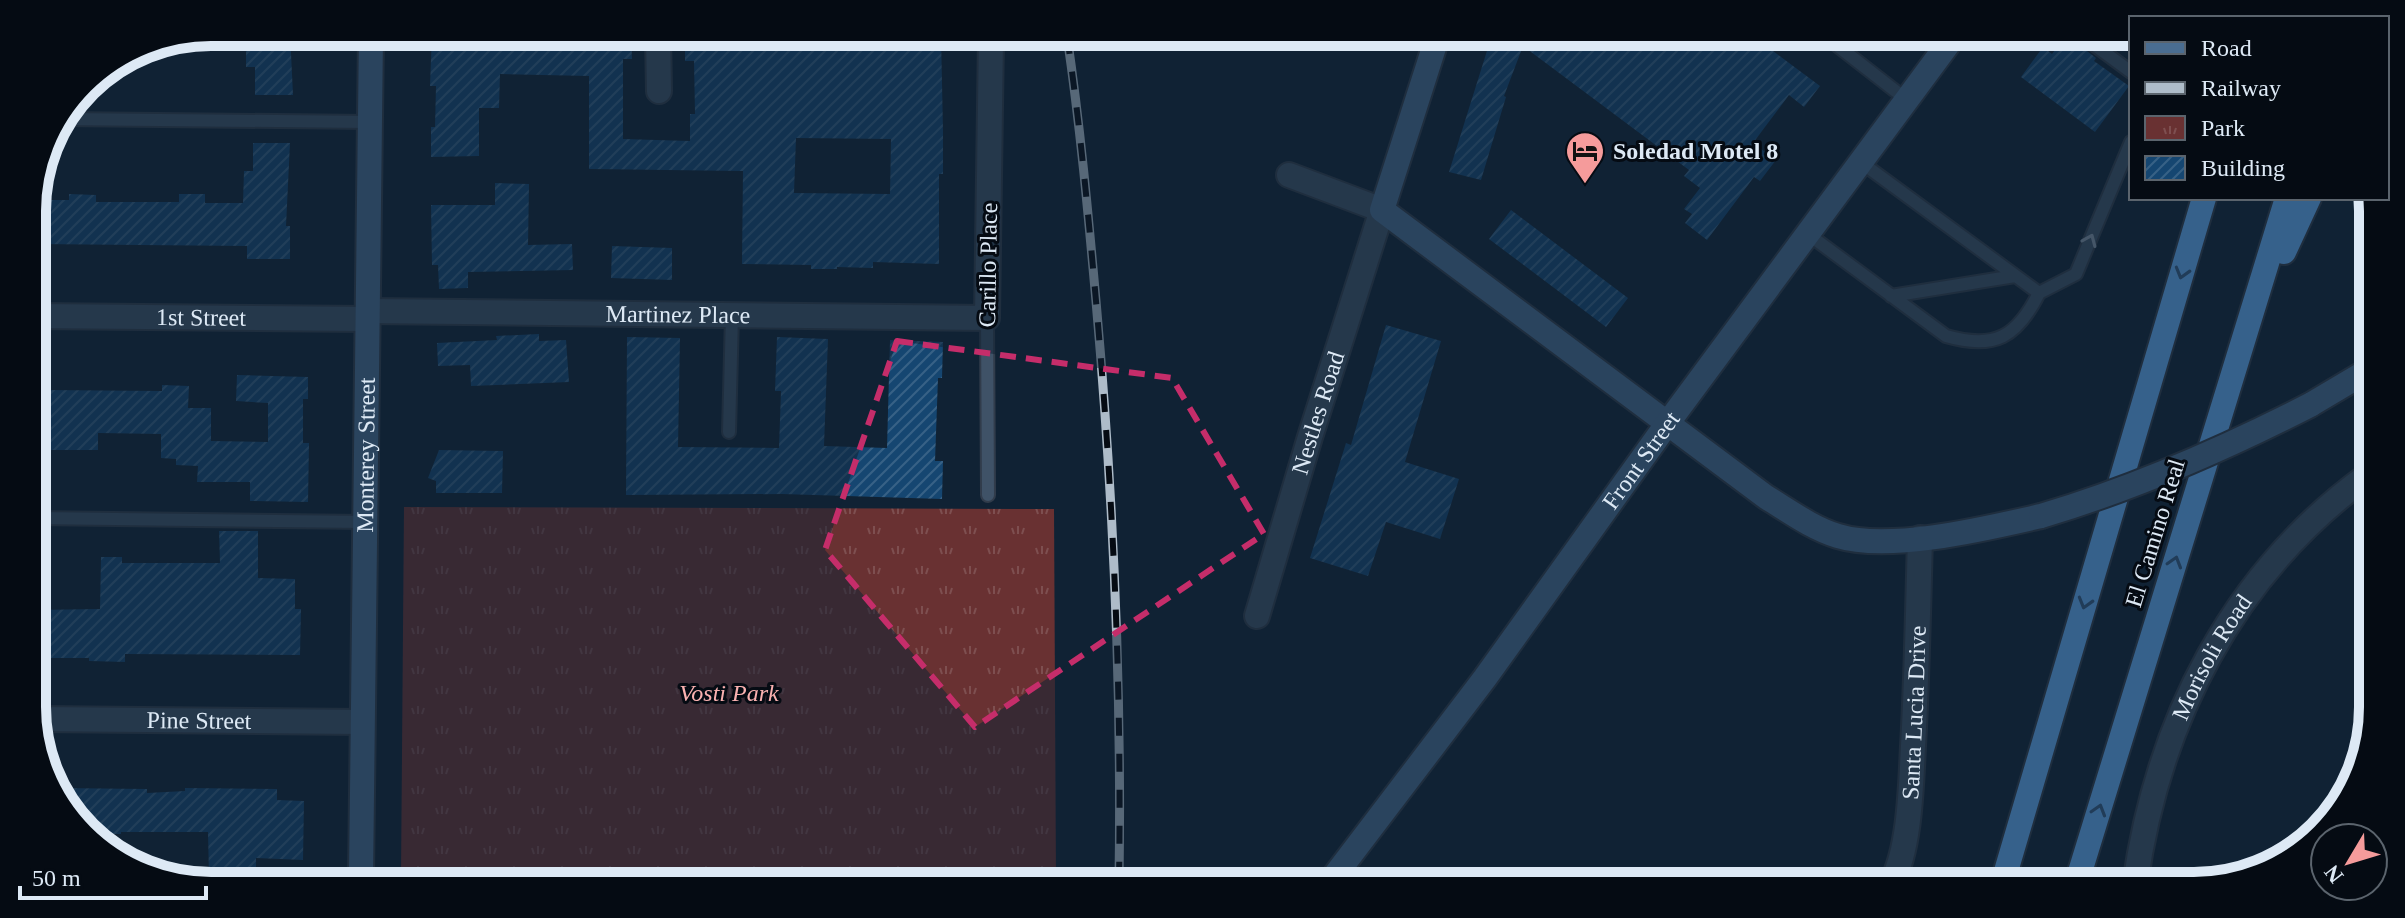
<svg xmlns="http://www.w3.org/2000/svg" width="2405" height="918" font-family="Georgia,serif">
<defs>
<pattern id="park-tufts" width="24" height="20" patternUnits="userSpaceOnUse" patternTransform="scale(2)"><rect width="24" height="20" fill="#693132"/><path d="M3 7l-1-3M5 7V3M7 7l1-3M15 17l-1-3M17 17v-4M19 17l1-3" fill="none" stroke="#7e4f50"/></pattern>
<pattern id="building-hatch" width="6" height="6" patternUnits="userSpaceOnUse" patternTransform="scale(2)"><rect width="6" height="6" fill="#154671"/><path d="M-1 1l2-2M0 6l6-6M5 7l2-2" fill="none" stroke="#376186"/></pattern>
</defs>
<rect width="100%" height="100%" fill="#102234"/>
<path fill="url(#park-tufts)" d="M 404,507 L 1054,509 L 1056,880 L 401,877 Z"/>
<path fill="url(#building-hatch)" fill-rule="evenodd" d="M 246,32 L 290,32 L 293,95 L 255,95 L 255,67 L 246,67 Z
M 432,33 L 631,34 L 632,59 L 623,59 L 623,139 L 690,141 L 690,114 L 695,114 L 694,61 L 685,61 L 685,34 L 941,35 L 943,131 L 943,174 L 939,174 L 939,264 L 873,262 L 873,268 L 837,267 L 837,269 L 811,269 L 811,265 L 742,264 L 743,171 L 589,169 L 589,76 L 500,74 L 499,108 L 479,108 L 479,156 L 431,157 L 431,127 L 435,127 L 436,86 L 430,86 ZM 796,138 L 891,139 L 890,194 L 794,193 Z
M 1491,38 L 1757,39 L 1820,86 L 1804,107 L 1789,95 L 1753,143 L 1776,160 L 1760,181 L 1754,177 L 1707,240 L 1685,223 L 1692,214 L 1684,209 L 1700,188 L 1684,176 L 1689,170 L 1523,46 L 1504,96 L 1506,97 L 1481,180 L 1449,172 Z
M 2062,41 L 2080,41 L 2083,48 L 2096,58 L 2094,61 L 2129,86 L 2095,132 L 2021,77 L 2043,47 L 2052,54 Z
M 253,143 L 290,143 L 286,226 L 290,226 L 290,259 L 247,259 L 247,246 L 33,244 L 32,209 L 51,209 L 51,200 L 69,200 L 69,194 L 96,195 L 96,202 L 179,202 L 179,194 L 205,194 L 205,203 L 243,203 L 244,171 L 253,171 Z
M 495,183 L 529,184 L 528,245 L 572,244 L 573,270 L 468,272 L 468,288 L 439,289 L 438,265 L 432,265 L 431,205 L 495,205 Z
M 1511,210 L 1628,298 L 1606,327 L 1489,239 Z
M 612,246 L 672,248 L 672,280 L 611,278 Z
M 1386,325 L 1441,341 L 1405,462 L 1459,479 L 1440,539 L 1386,522 L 1368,576 L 1310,558 L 1346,443 L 1351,445 Z
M 539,334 L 539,341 L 566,340 L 569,382 L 471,386 L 470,365 L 438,366 L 437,343 L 497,340 L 496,336 Z
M 627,337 L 680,338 L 678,447 L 779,448 L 781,391 L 775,391 L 777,337 L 828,339 L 824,446 L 887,448 L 890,340 L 943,342 L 942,378 L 938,378 L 935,461 L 943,461 L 942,499 L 782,494 L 626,495 Z
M 237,375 L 308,377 L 308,399 L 303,399 L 303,443 L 309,443 L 308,502 L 250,501 L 250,482 L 197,482 L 198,466 L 176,465 L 176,459 L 161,458 L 161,434 L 98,433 L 98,450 L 34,450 L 34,417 L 48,417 L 48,390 L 162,391 L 162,385 L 189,386 L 188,408 L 211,408 L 211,441 L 268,442 L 268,403 L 236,401 Z
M 439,450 L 503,451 L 502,493 L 436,493 L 436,481 L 428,478 Z
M 219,531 L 258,531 L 258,578 L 295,579 L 295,609 L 301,609 L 300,655 L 125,654 L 125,662 L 89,661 L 89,658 L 43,658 L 42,651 L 35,651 L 35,610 L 100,609 L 101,557 L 122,557 L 122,563 L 220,563 Z
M 58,788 L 147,789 L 147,793 L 185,791 L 185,788 L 277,789 L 277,800 L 304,801 L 303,860 L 256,858 L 256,877 L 209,877 L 208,832 L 121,832 L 121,834 L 107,834 L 107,845 L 76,825 Z"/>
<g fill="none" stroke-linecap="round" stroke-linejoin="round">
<defs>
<path id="lane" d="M 1830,40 L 1907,100
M 2089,41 L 2131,72
M 61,119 L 370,122
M 1808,234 L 1946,336 C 1995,350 2017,337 2039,293 L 1862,163
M 2039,293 L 2076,274 L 2131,142
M 1891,296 L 2015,276
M 987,318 L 988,495
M 729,432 L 732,315
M 34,518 L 367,522"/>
<g id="street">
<path d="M 658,34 L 659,91"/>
<path id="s1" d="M 368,311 L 987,318 L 991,36"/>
<path id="s2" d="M 33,316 L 368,319"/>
<path id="s3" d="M 1257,616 L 1310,437 L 1382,210 L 1289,175"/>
<path id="s4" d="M 35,719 L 362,722"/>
<path id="s5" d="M 1891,884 C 1910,849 1911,786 1913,746 C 1917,677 1918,608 1920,538"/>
<path id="s6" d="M 2135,885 C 2157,723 2233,573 2367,476"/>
</g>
<g id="secondary">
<path d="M 1437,38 L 1382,210 L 1766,497 C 1789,511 1812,528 1838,536 C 1890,552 1988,528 2041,516"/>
<path d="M 2310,405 L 2369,370"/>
<path id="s7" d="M 361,877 L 371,33"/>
<path id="s8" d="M 1330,882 L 1485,678 L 1667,424 L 1951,40"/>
</g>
<path id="highway" d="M 2284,252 L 2309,198
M 2002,885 L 2204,198
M 2076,885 L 2287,198"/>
</defs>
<use href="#lane" stroke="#313c4b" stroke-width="16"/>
<use href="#street" stroke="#313c4b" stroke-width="28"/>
<use href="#secondary" stroke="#313c4b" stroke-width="28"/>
<use href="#highway" stroke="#313c4b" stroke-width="28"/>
<use href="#lane" stroke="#3f5267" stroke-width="12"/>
<use href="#street" stroke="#3f5267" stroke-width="24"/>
<use href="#secondary" stroke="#4a6d91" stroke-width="24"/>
<use href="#highway" stroke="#65adf4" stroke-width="24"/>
<defs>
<path id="rail" d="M 1067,36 C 1080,124 1088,212 1096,301 C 1113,493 1122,687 1119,881"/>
</defs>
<use href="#rail" stroke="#aebcc9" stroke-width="9"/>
<use href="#rail" stroke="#050b13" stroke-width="6" stroke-dasharray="18" stroke-linecap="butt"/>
<defs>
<path id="secondary-bridge" d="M 2041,516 C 2135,488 2222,450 2310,405"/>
</defs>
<use href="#secondary-bridge" stroke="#313c4b" stroke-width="28" stroke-linecap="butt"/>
<use href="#secondary-bridge" stroke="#4a6d91" stroke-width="24"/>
</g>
<defs><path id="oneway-chevron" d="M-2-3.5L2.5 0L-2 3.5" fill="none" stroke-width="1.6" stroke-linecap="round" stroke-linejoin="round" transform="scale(2)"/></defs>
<use stroke="#8696a7" href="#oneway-chevron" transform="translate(2090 240) rotate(-67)"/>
<g stroke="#355c84">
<use href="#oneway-chevron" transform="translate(2182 273) rotate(106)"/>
<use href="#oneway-chevron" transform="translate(2175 562) rotate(-73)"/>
<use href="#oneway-chevron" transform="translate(2085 603) rotate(106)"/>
<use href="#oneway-chevron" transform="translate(2099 810) rotate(-73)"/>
</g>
<path d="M0 0H2405V918H0ZM 897,341 L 1172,378 L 1264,534 L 975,727 L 825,550 Z" fill="#102234" fill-opacity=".55" fill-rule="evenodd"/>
<path fill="none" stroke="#c52d6a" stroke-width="6" stroke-dasharray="16 10" stroke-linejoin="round" d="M 897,341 L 1172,378 L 1264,534 L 975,727 L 825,550 Z"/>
<defs>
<symbol id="hotel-pin" viewBox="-11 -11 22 30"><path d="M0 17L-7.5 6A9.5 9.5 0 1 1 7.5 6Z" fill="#f59b9b" stroke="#050b13"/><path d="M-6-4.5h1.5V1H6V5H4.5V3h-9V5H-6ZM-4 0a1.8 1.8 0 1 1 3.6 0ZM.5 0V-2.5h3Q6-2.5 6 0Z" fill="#111"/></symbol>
</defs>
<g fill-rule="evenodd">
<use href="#hotel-pin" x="1563" y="129" width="44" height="60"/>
</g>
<g text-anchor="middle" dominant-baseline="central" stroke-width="6" stroke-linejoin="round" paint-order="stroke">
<g font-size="24" font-weight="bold" fill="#dde9f5" stroke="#050b13" text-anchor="start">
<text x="1613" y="151">Soledad Motel 8</text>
</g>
<g font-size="24" fill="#dde9f5" stroke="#050b13">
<text transform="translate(988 265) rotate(-89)">Carillo Place</text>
<text stroke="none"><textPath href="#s1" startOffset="310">Martinez Place</textPath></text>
<text stroke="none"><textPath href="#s2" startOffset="168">1st Street</textPath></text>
<text stroke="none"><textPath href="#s3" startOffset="212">Nestles Road</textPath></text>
<text stroke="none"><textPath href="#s7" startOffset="422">Monterey Street</textPath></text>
<text stroke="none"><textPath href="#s8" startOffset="524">Front Street</textPath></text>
<text transform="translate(2155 533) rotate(-73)">El Camino Real</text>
<text stroke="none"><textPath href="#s6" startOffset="242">Morisoli Road</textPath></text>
<text stroke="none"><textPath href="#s5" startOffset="174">Santa Lucia Drive</textPath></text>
<text stroke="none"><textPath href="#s4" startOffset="164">Pine Street</textPath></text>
</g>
<g font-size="24" font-style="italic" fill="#fab1b0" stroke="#050b13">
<text x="729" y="693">Vosti Park</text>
</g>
</g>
<path d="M0 0H2405V918H0ZM211 46H2194A165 165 0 0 1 2359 211V707A165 165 0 0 1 2194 872H211A165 165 0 0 1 46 707V211A165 165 0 0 1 211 46Z" fill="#050b13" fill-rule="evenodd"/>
<path fill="none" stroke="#dde9f5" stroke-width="10" d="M211 46H2194A165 165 0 0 1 2359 211V707A165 165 0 0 1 2194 872H211A165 165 0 0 1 46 707V211A165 165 0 0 1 211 46Z"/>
<rect x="2129" y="16" width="260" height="184" fill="#050b13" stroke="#5b646d" stroke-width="2"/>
<rect x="2145" y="42" width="40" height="12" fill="#4a6d91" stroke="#5b646d" stroke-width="2"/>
<text x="2201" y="56" font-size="24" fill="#dde9f5">Road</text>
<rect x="2145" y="82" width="40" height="12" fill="#aebcc9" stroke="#5b646d" stroke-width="2"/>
<text x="2201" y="96" font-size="24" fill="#dde9f5">Railway</text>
<rect x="2145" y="116" width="40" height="24" fill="url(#park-tufts)" stroke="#5b646d" stroke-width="2"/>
<text x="2201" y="136" font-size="24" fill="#dde9f5">Park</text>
<rect x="2145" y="156" width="40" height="24" fill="url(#building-hatch)" stroke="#5b646d" stroke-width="2"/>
<text x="2201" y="176" font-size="24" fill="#dde9f5">Building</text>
<g transform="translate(2349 862) rotate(232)"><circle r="38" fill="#050b13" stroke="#5b646d" stroke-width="2"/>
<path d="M0-6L14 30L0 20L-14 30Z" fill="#f59b9b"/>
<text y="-12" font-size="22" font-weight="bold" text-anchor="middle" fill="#dde9f5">N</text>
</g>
<path d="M20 886v12h186v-12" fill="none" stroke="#dde9f5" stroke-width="4"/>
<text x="32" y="886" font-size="24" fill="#dde9f5" stroke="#050b13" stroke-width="6" paint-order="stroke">50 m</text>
</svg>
